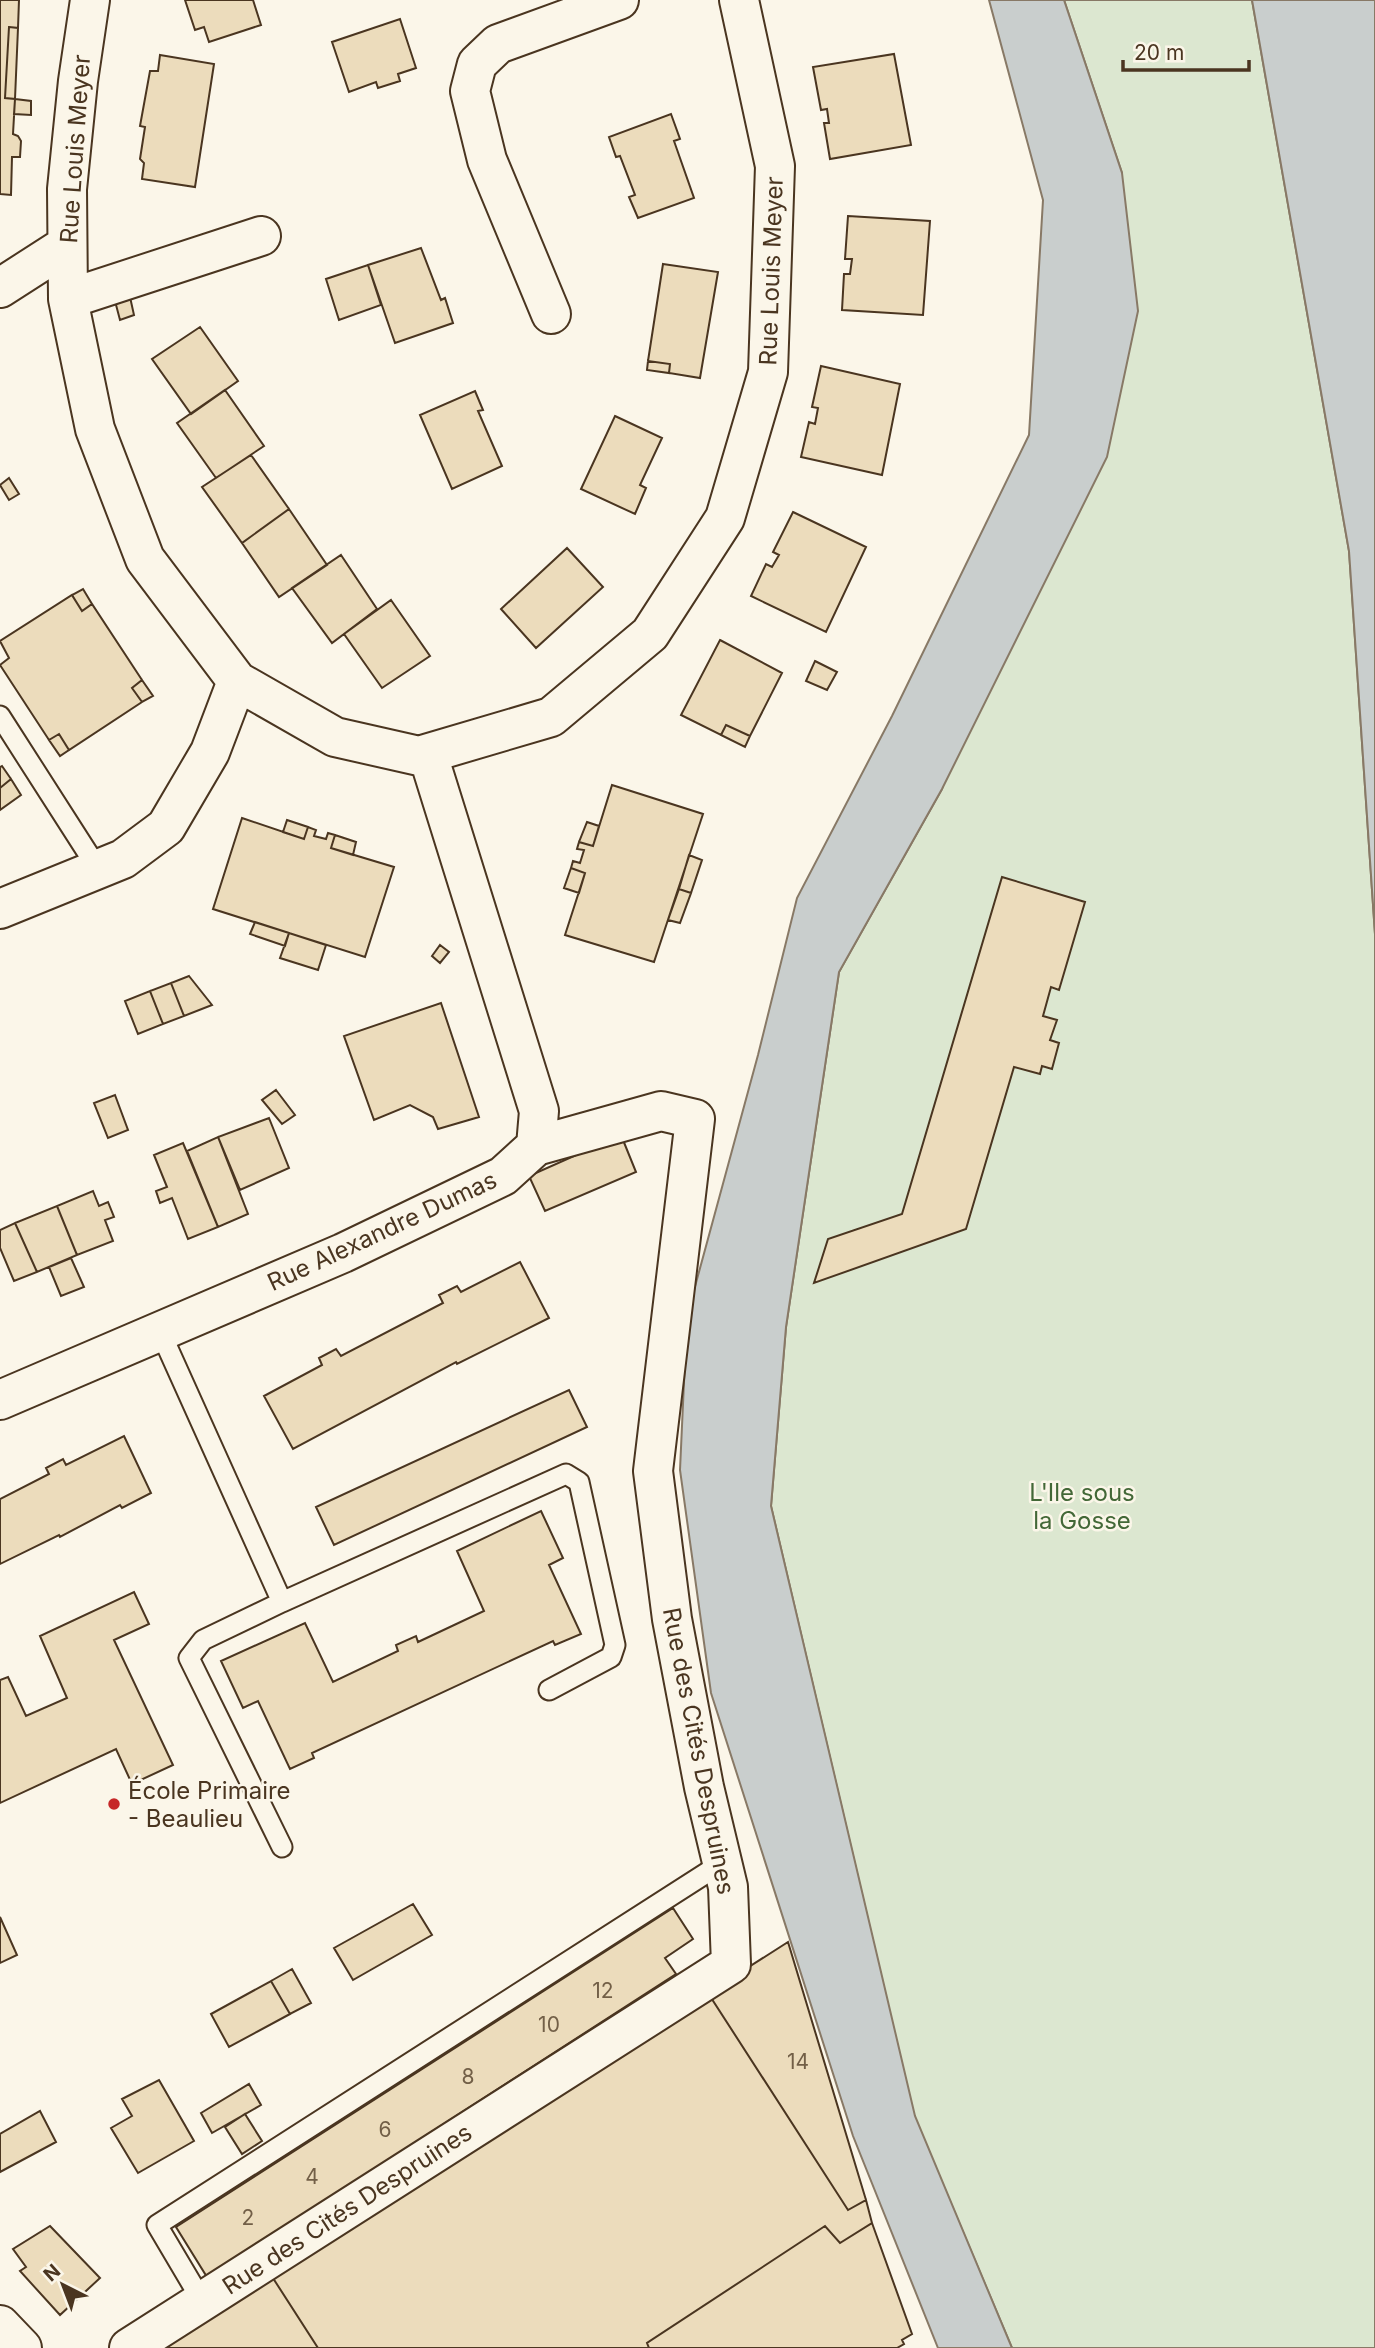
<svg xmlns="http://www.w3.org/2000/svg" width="1375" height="2348" font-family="Inter,sans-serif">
<rect width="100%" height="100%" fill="#fbf6e9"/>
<path fill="#dce7d0" stroke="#887966" stroke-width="2" d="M 1064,0 L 1252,0 L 1349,551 L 1375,934 L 1375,2348 L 1012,2348 L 914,2116 L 771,1506 L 786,1327 L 839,972 L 942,789 L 1122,173 Z"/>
<path fill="#c9cecd" stroke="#887966" stroke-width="2" d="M 989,0 L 1064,0 L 1122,173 L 1138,311 L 1107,457 L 942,789 L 839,972 L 786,1327 L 771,1506 L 915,2116 L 1012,2348 L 938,2348 L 853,2136 L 711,1693 L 680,1470 L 687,1316 L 758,1055 L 797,898 L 892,716 L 1029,435 L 1043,200 Z
M 1252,0 L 1375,0 L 1375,934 L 1349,551 Z"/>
<path fill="#ecdcbc" stroke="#4a3520" stroke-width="2" d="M 0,0 L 19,0 L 18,28 L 9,27 L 5,98 L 15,99 L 13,134 L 18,136 L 21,141 L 20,157 L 12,157 L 11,195 L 0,194 Z
M 185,0 L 253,0 L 261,25 L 209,42 L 204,27 L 195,30 Z
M 400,19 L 416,68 L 398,74 L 400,81 L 378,88 L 376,82 L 349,92 L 332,42 Z
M 9,27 L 18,28 L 15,99 L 5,98 Z
M 894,54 L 911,145 L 830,159 L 824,123 L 829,123 L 827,109 L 821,110 L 813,67 Z
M 160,55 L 214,64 L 195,187 L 142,179 L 144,163 L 140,159 L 145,127 L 140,126 L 150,71 L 158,71 Z
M 15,99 L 31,101 L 31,115 L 14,114 Z
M 671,114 L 680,139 L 674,141 L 694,198 L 638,218 L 629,197 L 635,195 L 620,156 L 616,157 L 609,137 Z
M 848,216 L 930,221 L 923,315 L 842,310 L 844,274 L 850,274 L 852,259 L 845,259 Z
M 421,248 L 441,300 L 445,298 L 453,323 L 395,343 L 368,265 Z
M 663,264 L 718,272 L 700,378 L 669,373 L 670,364 L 648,361 Z
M 368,265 L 381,305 L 339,320 L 326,279 Z
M 130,297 L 134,315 L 120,320 L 115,301 Z
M 200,327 L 238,381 L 191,414 L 152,359 Z
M 648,361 L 670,364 L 669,373 L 647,370 Z
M 821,366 L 900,384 L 882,475 L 801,457 L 809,422 L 815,424 L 818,408 L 812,407 Z
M 225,390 L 264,446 L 216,478 L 177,423 Z
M 475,391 L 483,410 L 478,411 L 502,466 L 452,489 L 420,415 Z
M 615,416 L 662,438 L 640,485 L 646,488 L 635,514 L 581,489 Z
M 251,455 L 289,509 L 242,543 L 202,487 Z
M 9,478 L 19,494 L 9,500 L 0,485 Z
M 289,509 L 327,565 L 279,597 L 242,543 Z
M 793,512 L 866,547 L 826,632 L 751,596 L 766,564 L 772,567 L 779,555 L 773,552 Z
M 567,548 L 603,587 L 536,648 L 501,609 Z
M 341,555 L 377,609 L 332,643 L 292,588 Z
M 83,589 L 92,604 L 82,611 L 72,595 Z
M 72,595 L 82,611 L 92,604 L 142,680 L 132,688 L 142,702 L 69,750 L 59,734 L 49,740 L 0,665 L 9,658 L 0,641 Z
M 391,600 L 430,656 L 382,688 L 344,634 Z
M 720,640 L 782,673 L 750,736 L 726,725 L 721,735 L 681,715 Z
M 815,661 L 837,672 L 827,690 L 806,681 Z
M 142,680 L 153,696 L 142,702 L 132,688 Z
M 726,725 L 750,736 L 745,747 L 721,735 Z
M 59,734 L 69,750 L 60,756 L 49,740 Z
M 2,766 L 11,779 L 0,788 L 0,767 Z
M 11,779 L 21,795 L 0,810 L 0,788 Z
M 612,785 L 703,814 L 654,962 L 565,935 L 585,873 L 571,868 L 573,861 L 580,863 L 584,850 L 577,849 L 579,842 L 593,846 Z
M 242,818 L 304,839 L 308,827 L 316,830 L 314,836 L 326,839 L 328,833 L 335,835 L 331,848 L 394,867 L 365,957 L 213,909 Z
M 287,820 L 308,827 L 304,839 L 283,832 Z
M 587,822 L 599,826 L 593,846 L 579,842 Z
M 335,835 L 356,842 L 353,855 L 331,848 Z
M 689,855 L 702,860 L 691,893 L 679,889 Z
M 571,868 L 585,873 L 579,893 L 564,888 Z
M 1002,877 L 1085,902 L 1059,990 L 1051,987 L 1043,1016 L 1057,1020 L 1050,1040 L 1059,1043 L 1052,1069 L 1042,1066 L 1040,1074 L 1014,1067 L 966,1229 L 814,1283 L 828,1239 L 902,1214 Z
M 679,889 L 691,893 L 680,923 L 668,920 Z
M 255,922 L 289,933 L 285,946 L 250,934 Z
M 289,933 L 326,945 L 318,970 L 280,958 Z
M 440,945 L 449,952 L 440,963 L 432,956 Z
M 189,976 L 212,1005 L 184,1016 L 171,983 Z
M 171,983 L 184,1016 L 163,1024 L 150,991 Z
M 150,991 L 163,1024 L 138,1034 L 125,1001 Z
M 441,1003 L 479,1117 L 438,1129 L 433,1117 L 410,1105 L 374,1120 L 344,1036 Z
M 276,1090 L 295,1115 L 282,1124 L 262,1100 Z
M 115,1095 L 128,1130 L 108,1138 L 94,1103 Z
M 269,1118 L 289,1168 L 240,1190 L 218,1137 Z
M 621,1135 L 636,1172 L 545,1211 L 529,1176 Z
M 218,1137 L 248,1214 L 218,1227 L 187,1151 Z
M 183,1143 L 218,1227 L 188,1239 L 172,1198 L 160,1203 L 156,1191 L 167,1187 L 154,1155 Z
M 93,1191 L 99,1206 L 108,1202 L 114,1217 L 105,1220 L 113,1241 L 77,1255 L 57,1206 Z
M 57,1206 L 77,1255 L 37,1272 L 15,1223 Z
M 15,1223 L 37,1272 L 14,1281 L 0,1248 L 0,1230 Z
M 71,1258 L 84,1287 L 61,1296 L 49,1267 Z
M 520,1262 L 549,1318 L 457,1364 L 456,1362 L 293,1449 L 264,1396 L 322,1365 L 319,1358 L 336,1349 L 341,1356 L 443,1303 L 439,1295 L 457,1286 L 461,1292 Z
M 569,1390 L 587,1427 L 334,1545 L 316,1507 Z
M 124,1436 L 151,1493 L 122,1508 L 120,1505 L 60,1537 L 59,1535 L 0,1564 L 0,1499 L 49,1474 L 46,1468 L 63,1459 L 66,1465 Z
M 541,1511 L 563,1558 L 549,1565 L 581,1634 L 555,1645 L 553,1641 L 312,1753 L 314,1758 L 290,1769 L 258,1701 L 243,1708 L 221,1661 L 305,1623 L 333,1682 L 398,1651 L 396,1645 L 416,1636 L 418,1642 L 484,1611 L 457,1551 Z
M 134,1592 L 149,1624 L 114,1640 L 173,1765 L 132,1784 L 116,1749 L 0,1803 L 0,1680 L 8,1677 L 26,1716 L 67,1698 L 40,1636 Z
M 413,1904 L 432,1935 L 353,1980 L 334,1948 Z
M 673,1908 L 693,1939 L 665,1958 L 676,1974 L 207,2277 L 176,2227 Z
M 0,1917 L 17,1955 L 0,1963 Z
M 788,1942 L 866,2200 L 848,2210 L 708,1993 Z
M 292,1969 L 311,2003 L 290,2014 L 271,1981 Z
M 271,1981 L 290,2014 L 229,2047 L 211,2014 Z
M 708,1993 L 848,2210 L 866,2200 L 872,2223 L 840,2243 L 825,2226 L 647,2343 L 649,2348 L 318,2348 L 271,2275 Z
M 159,2080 L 194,2141 L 138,2173 L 111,2128 L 132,2116 L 122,2099 Z
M 249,2084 L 261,2105 L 212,2133 L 201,2113 Z
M 40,2111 L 56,2142 L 0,2172 L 0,2134 Z
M 245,2114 L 262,2141 L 242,2154 L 225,2127 Z
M 872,2223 L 912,2334 L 902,2340 L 904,2344 L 897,2348 L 649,2348 L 647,2343 L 825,2226 L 840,2243 Z
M 50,2226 L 100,2278 L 60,2315 L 20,2271 L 26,2267 L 13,2249 Z
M 271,2275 L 318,2348 L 160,2348 Z"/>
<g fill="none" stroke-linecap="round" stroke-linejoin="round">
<defs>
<path id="lane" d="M 0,716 L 98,869
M 160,1331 L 282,1602
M 282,1847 L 189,1658 L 203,1640 L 282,1602 L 566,1474 L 579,1482 L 615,1645 L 611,1657 L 549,1690
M 202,2301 L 157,2225 L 722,1863"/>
<path id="street" d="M 90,0 L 78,81 L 67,189 L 68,299 L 95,429 L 145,559 L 237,681 L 335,737 L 419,756 L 551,717 L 650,634 L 725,518 L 768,372 L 775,166 L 739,0
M 0,288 L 67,245
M 68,299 L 261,236
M 551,314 L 487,160 L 470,91 L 477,64 L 498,44 L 619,0
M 0,909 L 123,859 L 166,827 L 210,752 L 237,681
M 0,1400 L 343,1253 L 503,1176 L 536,1146 L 539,1111 L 428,755
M 0,2325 L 22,2348
M 129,2348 L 731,1964 L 728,1887 L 704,1787 L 672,1619 L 653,1471 L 695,1119 L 661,1111 L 536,1146"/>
</defs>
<use href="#lane" stroke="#4a3520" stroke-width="23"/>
<use href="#street" stroke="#4a3520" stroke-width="42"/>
<use href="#lane" stroke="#fbf6e9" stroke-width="19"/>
<use href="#street" stroke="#fbf6e9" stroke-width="38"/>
</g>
<circle fill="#c62828" stroke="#fbf6e9" stroke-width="2.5" cx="114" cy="1804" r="7"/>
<g text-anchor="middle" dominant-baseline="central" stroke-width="5" stroke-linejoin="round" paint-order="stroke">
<g font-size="21" fill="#725f47">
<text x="603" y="1990">12</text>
<text x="549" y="2024">10</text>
<text x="798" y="2061">14</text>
<text x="468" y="2076">8</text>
<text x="385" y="2129">6</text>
<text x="312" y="2176">4</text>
<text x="248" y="2217">2</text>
</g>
<g font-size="24" fill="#4a3520" stroke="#fbf6e9">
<text transform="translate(75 149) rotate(-86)">Rue Louis Meyer</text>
<text transform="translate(771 271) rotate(-88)">Rue Louis Meyer</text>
<text transform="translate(382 1231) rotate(-25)">Rue Alexandre Dumas</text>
<text transform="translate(699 1751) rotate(79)">Rue des Cités Despruines</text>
<text transform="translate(347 2209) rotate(-33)">Rue des Cités Despruines</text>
</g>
<g font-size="24" fill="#436837" stroke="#fbf6e9">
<text x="1082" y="1492">L'Ile sous<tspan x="1082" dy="28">la Gosse</tspan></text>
</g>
<g font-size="24" fill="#4a3520" stroke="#fbf6e9" text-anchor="start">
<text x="128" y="1790">École Primaire<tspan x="128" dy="28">- Beaulieu</tspan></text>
</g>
</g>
<g transform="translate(63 2285) rotate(318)" stroke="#fbf6e9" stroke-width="5" paint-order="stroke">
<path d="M0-5L12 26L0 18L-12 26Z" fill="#4a3520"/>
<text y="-10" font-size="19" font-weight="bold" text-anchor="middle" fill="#4a3520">N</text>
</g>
<path d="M1123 60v10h126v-10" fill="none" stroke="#4a3520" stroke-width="3.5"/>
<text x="1134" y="60" font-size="21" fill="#4a3520" stroke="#fbf6e9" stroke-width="5" paint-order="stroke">20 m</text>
</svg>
